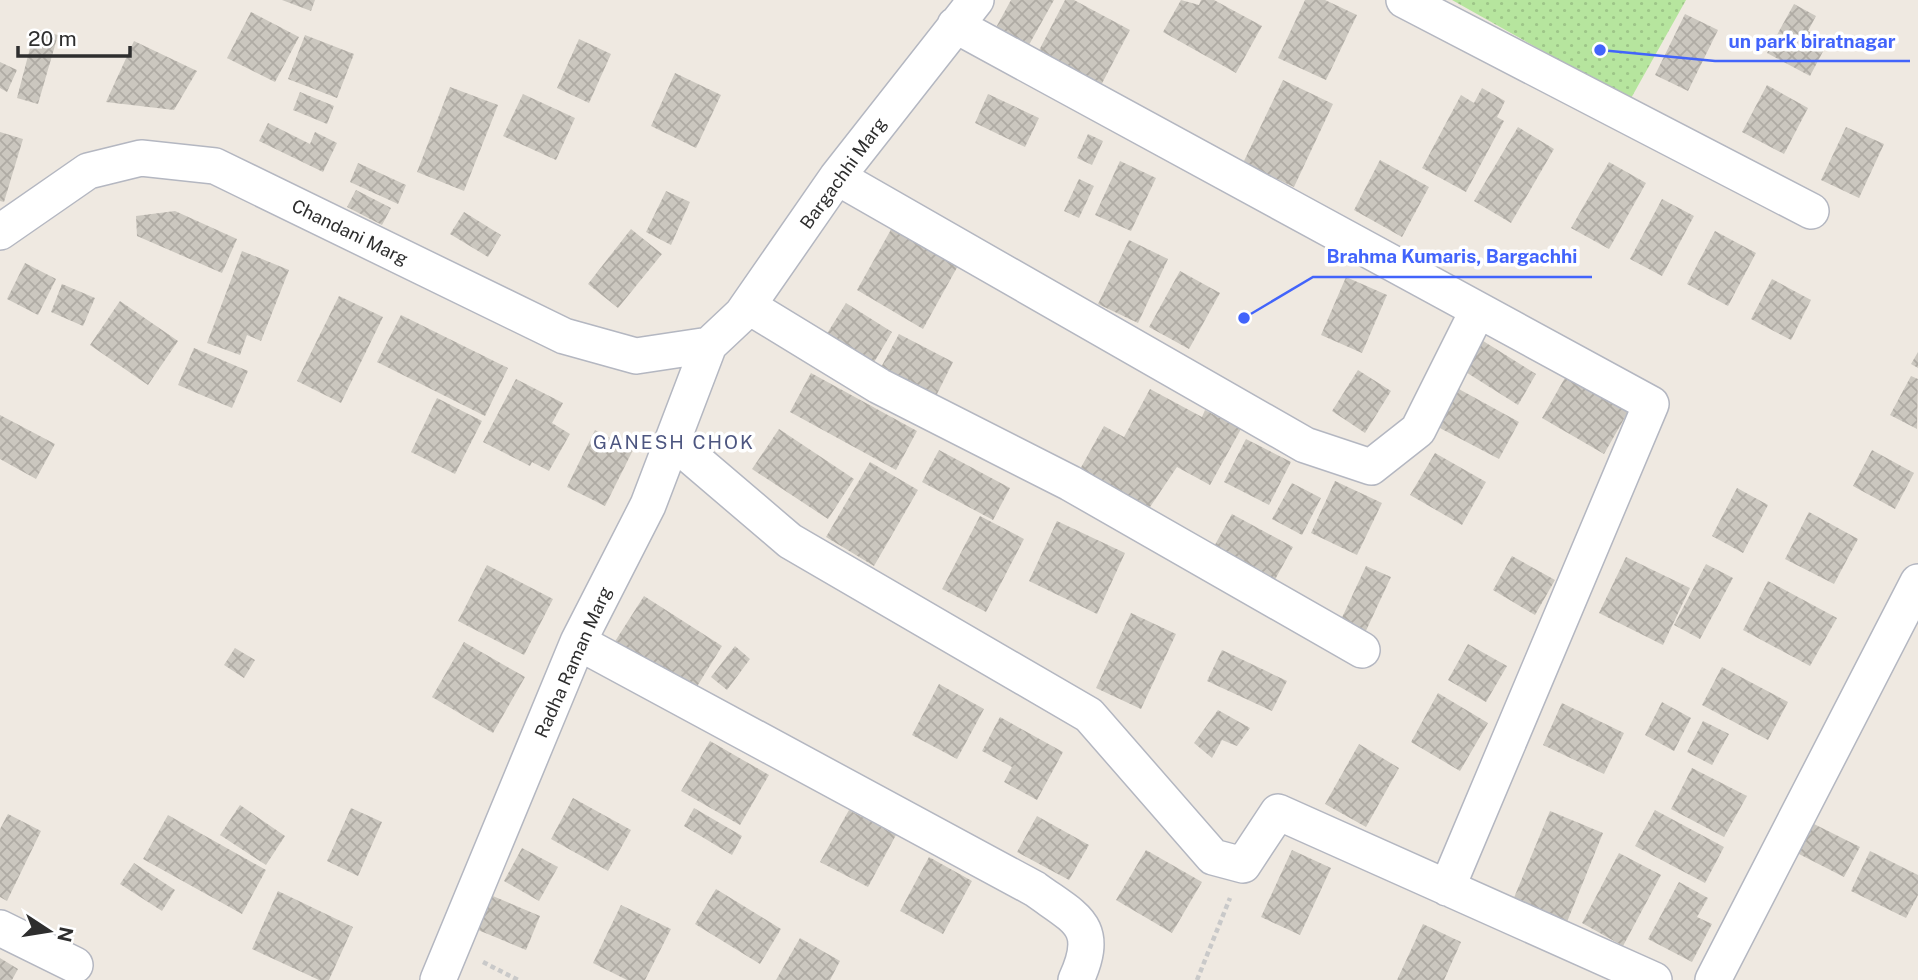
<svg xmlns="http://www.w3.org/2000/svg" width="1918" height="980" font-family="'Public Sans',sans-serif">
<defs>
<pattern id="park-dots" width="8" height="8" patternUnits="userSpaceOnUse" patternTransform="scale(1.75)"><rect width="8" height="8" fill="#b6e59e"/><path d="M2 2h.1M6 6h.1" fill="none" stroke="#9dc588" stroke-width="1.8" stroke-linecap="round"/></pattern>
<pattern id="building-cross-hatch" width="8" height="8" patternUnits="userSpaceOnUse" patternTransform="scale(1.75)"><rect width="8" height="8" fill="#cbc7bf"/><path d="M0 0l8 8M0 8l8-8" fill="none" stroke="#afaba4"/></pattern>
</defs>
<rect width="100%" height="100%" fill="#efe9e1"/>
<path fill="url(#park-dots)" d="M 1452,0 L 1686,0 L 1630,100 Z"/>
<path fill="url(#building-cross-hatch)" d="M 282,0 L 315,0 L 311,11 Z
M 1011,0 L 1054,0 L 1025,52 L 993,33 Z
M 1065,0 L 1074,0 L 1130,30 L 1097,93 L 1034,60 Z
M 1181,0 L 1199,5 L 1201,0 L 1214,0 L 1262,26 L 1236,73 L 1163,32 Z
M 1305,0 L 1325,0 L 1357,15 L 1326,80 L 1278,58 Z
M 1794,4 L 1816,16 L 1808,31 L 1828,42 L 1810,76 L 1767,53 Z
M 251,12 L 299,37 L 275,82 L 227,58 Z
M 1685,14 L 1718,30 L 1688,91 L 1655,75 Z
M 35,29 L 58,35 L 38,104 L 17,98 Z
M 305,35 L 354,54 L 337,98 L 288,79 Z
M 579,39 L 611,54 L 589,103 L 557,88 Z
M 134,41 L 197,71 L 174,110 L 106,102 Z
M 0,62 L 17,70 L 7,92 L 0,88 Z
M 675,73 L 721,95 L 696,148 L 651,126 Z
M 1283,80 L 1333,104 L 1294,187 L 1243,163 Z
M 1767,85 L 1808,108 L 1784,154 L 1742,132 Z
M 450,87 L 498,105 L 464,191 L 417,172 Z
M 1482,88 L 1505,101 L 1497,117 L 1504,121 L 1466,192 L 1422,168 L 1461,95 L 1474,103 Z
M 300,92 L 334,106 L 327,124 L 293,110 Z
M 523,94 L 575,118 L 556,160 L 503,136 Z
M 988,94 L 1039,118 L 1025,147 L 975,123 Z
M 268,123 L 310,144 L 315,132 L 337,143 L 323,172 L 259,141 Z
M 1518,127 L 1554,149 L 1511,223 L 1474,201 Z
M 1846,127 L 1884,144 L 1859,198 L 1821,180 Z
M 0,132 L 23,139 L 4,202 L 0,201 Z
M 1088,134 L 1103,141 L 1092,165 L 1077,158 Z
M 1380,160 L 1429,187 L 1402,237 L 1354,210 Z
M 1120,161 L 1156,178 L 1131,231 L 1095,215 Z
M 1609,162 L 1646,183 L 1609,249 L 1571,228 Z
M 358,163 L 406,185 L 398,204 L 350,182 Z
M 1079,179 L 1094,186 L 1079,218 L 1064,211 Z
M 356,190 L 391,208 L 382,225 L 347,207 Z
M 666,191 L 690,202 L 671,245 L 646,232 Z
M 1662,199 L 1694,216 L 1662,276 L 1630,259 Z
M 175,211 L 237,239 L 222,273 L 137,236 L 136,216 Z
M 464,212 L 501,235 L 488,257 L 450,234 Z
M 893,226 L 959,264 L 923,329 L 857,290 Z
M 631,229 L 662,254 L 618,308 L 588,284 Z
M 1715,231 L 1756,253 L 1728,306 L 1687,284 Z
M 1129,240 L 1168,259 L 1138,323 L 1098,304 Z
M 242,251 L 289,270 L 261,341 L 247,335 L 240,355 L 207,343 Z
M 25,263 L 56,279 L 38,315 L 7,299 Z
M 1180,271 L 1220,293 L 1189,349 L 1149,327 Z
M 1346,277 L 1387,295 L 1362,353 L 1321,335 Z
M 1772,279 L 1811,300 L 1791,340 L 1751,319 Z
M 62,284 L 95,298 L 83,326 L 51,312 Z
M 339,296 L 383,317 L 341,403 L 297,381 Z
M 120,301 L 178,341 L 148,385 L 90,345 Z
M 846,303 L 892,332 L 870,369 L 823,340 Z
M 401,315 L 508,368 L 485,416 L 377,362 Z
M 899,334 L 953,362 L 934,400 L 879,371 Z
M 1480,339 L 1536,374 L 1518,405 L 1461,369 Z
M 194,348 L 248,371 L 232,408 L 178,385 Z
M 1918,352 L 1918,368 L 1911,364 Z
M 1570,369 L 1632,405 L 1604,454 L 1542,418 Z
M 1358,370 L 1391,391 L 1365,433 L 1332,411 Z
M 811,373 L 917,431 L 896,470 L 790,412 Z
M 1911,376 L 1918,379 L 1917,429 L 1890,415 Z
M 516,379 L 563,403 L 552,423 L 570,434 L 549,471 L 532,462 L 530,466 L 483,442 Z
M 1457,388 L 1519,422 L 1499,459 L 1436,426 Z
M 1150,389 L 1202,417 L 1205,410 L 1241,429 L 1210,485 L 1177,467 L 1150,507 L 1079,471 L 1104,426 L 1124,437 Z
M 437,398 L 482,421 L 455,474 L 411,452 Z
M 0,415 L 55,444 L 36,479 L 0,459 Z
M 779,429 L 854,479 L 828,519 L 752,469 Z
M 595,430 L 633,450 L 605,506 L 567,487 Z
M 1246,439 L 1291,462 L 1269,505 L 1224,482 Z
M 939,450 L 1010,488 L 993,520 L 922,482 Z
M 1872,450 L 1914,473 L 1895,509 L 1853,486 Z
M 1435,453 L 1486,482 L 1462,525 L 1410,495 Z
M 870,462 L 918,490 L 874,566 L 826,537 Z
M 1335,481 L 1382,503 L 1357,555 L 1311,533 Z
M 1292,483 L 1321,498 L 1302,535 L 1272,519 Z
M 1737,488 L 1768,505 L 1743,553 L 1712,536 Z
M 1809,512 L 1858,539 L 1834,584 L 1785,559 Z
M 1232,514 L 1293,547 L 1272,585 L 1211,552 Z
M 980,516 L 1024,539 L 986,612 L 942,589 Z
M 1057,521 L 1125,553 L 1097,614 L 1029,581 Z
M 1512,556 L 1555,580 L 1535,615 L 1493,590 Z
M 1626,557 L 1690,588 L 1663,645 L 1599,613 Z
M 1706,564 L 1733,578 L 1700,639 L 1674,625 Z
M 487,565 L 553,599 L 524,655 L 458,621 Z
M 1366,566 L 1391,577 L 1364,635 L 1339,624 Z
M 1768,581 L 1837,618 L 1810,666 L 1743,630 Z
M 644,596 L 722,646 L 693,693 L 614,643 Z
M 1131,613 L 1176,634 L 1141,709 L 1096,688 Z
M 464,642 L 525,677 L 493,733 L 432,697 Z
M 1468,644 L 1507,666 L 1486,702 L 1448,680 Z
M 735,646 L 750,659 L 727,690 L 711,677 Z
M 235,648 L 255,660 L 244,678 L 224,665 Z
M 1222,650 L 1287,681 L 1272,711 L 1207,681 Z
M 1722,667 L 1788,702 L 1768,740 L 1702,705 Z
M 939,684 L 984,709 L 957,759 L 912,735 Z
M 1438,693 L 1488,723 L 1460,771 L 1411,742 Z
M 1662,702 L 1691,718 L 1674,751 L 1645,735 Z
M 1562,703 L 1624,733 L 1604,774 L 1543,745 Z
M 1218,710 L 1250,728 L 1237,746 L 1222,740 L 1212,758 L 1194,743 Z
M 1000,717 L 1063,752 L 1037,800 L 1004,782 L 1012,767 L 982,751 Z
M 1703,721 L 1729,734 L 1712,765 L 1687,752 Z
M 710,741 L 769,775 L 740,825 L 681,791 Z
M 1359,744 L 1399,768 L 1366,827 L 1325,804 Z
M 1692,768 L 1747,796 L 1724,837 L 1671,809 Z
M 573,798 L 631,830 L 608,871 L 551,839 Z
M 240,805 L 285,836 L 266,865 L 220,835 Z
M 351,808 L 382,822 L 358,876 L 327,861 Z
M 694,808 L 742,836 L 732,855 L 684,826 Z
M 849,810 L 896,835 L 868,887 L 820,862 Z
M 1655,810 L 1724,847 L 1705,883 L 1635,846 Z
M 1550,811 L 1603,833 L 1567,922 L 1513,900 Z
M 8,814 L 41,831 L 7,901 L 0,897 L 0,829 Z
M 168,815 L 266,870 L 242,914 L 143,859 Z
M 1037,816 L 1089,845 L 1069,880 L 1017,852 Z
M 1812,823 L 1860,847 L 1844,877 L 1797,853 Z
M 522,848 L 558,867 L 539,901 L 504,881 Z
M 1146,850 L 1202,882 L 1172,933 L 1116,900 Z
M 1292,850 L 1331,868 L 1300,935 L 1261,917 Z
M 1870,851 L 1918,875 L 1918,895 L 1906,918 L 1851,891 Z
M 1619,853 L 1661,875 L 1623,946 L 1582,923 Z
M 929,857 L 972,881 L 943,934 L 900,911 Z
M 134,863 L 175,890 L 162,911 L 120,884 Z
M 1679,882 L 1708,898 L 1697,917 L 1712,924 L 1692,962 L 1648,939 Z
M 716,889 L 781,929 L 760,964 L 695,924 Z
M 278,891 L 353,927 L 329,980 L 319,980 L 252,949 Z
M 481,891 L 540,916 L 526,950 L 466,925 Z
M 621,905 L 671,929 L 645,980 L 627,980 L 593,963 Z
M 1423,924 L 1461,942 L 1444,980 L 1397,980 Z
M 800,938 L 840,961 L 830,980 L 776,980 Z
M 0,958 L 18,969 L 12,980 L 0,980 Z"/>
<g fill="none" stroke-linecap="round" stroke-linejoin="round">
<defs>
<path id="minor" d="M 1404,0 L 1811,211
M 955,25 L 1651,404 L 1447,888
M 837,177 L 1305,445 L 1371,467 L 1418,430 L 1477,312
M 0,232 L 88,171 L 141,158 L 215,166 L 564,336 L 636,356 L 709,345
M 748,306 L 879,386 L 1070,483 L 1362,650
M 674,442 L 790,541 L 1089,715 L 1213,857 L 1243,865 L 1278,812 L 1654,980
M 578,642 L 1035,889 C 1076,919 1101,925 1076,980
M 0,928 L 75,965
M 438,980 L 578,642 L 648,505 L 709,345 L 742,314 L 837,177 L 976,0
M 1713,980 L 1918,582"/>
</defs>
<use href="#minor" stroke="#b4b7c1" stroke-width="38"/>
<path stroke="#c9c9c9" stroke-width="4.5" stroke-dasharray="5 3.5" stroke-linecap="butt" d="M 483,962 L 518,980
M 1197,980 L 1230,898"/>
<use href="#minor" stroke="#fff" stroke-width="35"/>
</g>
<g text-anchor="middle" dominant-baseline="central" stroke-width="7" stroke-linejoin="round" paint-order="stroke">
<g font-size="18" fill="#2e2e2e" stroke="#fff">
<text transform="translate(843 173) rotate(-54)">Bargachhi Marg</text>
<text transform="translate(350 232) rotate(26)">Chandani Marg</text>
<text transform="translate(573 662) rotate(-66)">Radha Raman Marg</text>
</g>
<g font-size="19" letter-spacing="2" fill="#4d5680" stroke="#fff">
<text x="674" y="442">GANESH CHOK</text>
</g>
</g>
<path fill="none" stroke="#4264fb" stroke-width="2.5" d="M1600 50L1715 61H1910M1244 318L1313 277H1592"/>
<g fill="#4264fb" stroke="#fff" stroke-width="2.5">
<circle cx="1600" cy="50" r="7"/>
<circle cx="1244" cy="318" r="7"/>
</g>
<g font-size="19" text-anchor="middle" font-weight="bold" fill="#4264fb" stroke="#fff" stroke-width="7" stroke-linejoin="round" paint-order="stroke">
<text x="1812" y="48">un park biratnagar</text>
<text x="1452" y="263">Brahma Kumaris, Bargachhi</text>
</g>
<g transform="translate(49 931) rotate(102)" stroke="#ffffff" stroke-width="5" paint-order="stroke">
<path d="M0-5L12 26L0 18L-12 26Z" fill="#2e2e2e"/>
<text y="-10" font-size="19" font-weight="bold" text-anchor="middle" fill="#2e2e2e">N</text>
</g>
<path d="M18 46v10h112v-10" fill="none" stroke="#2e2e2e" stroke-width="3.5"/>
<text x="28" y="46" font-size="21" fill="#2e2e2e" stroke="#ffffff" stroke-width="5" paint-order="stroke">20 m</text>
</svg>
